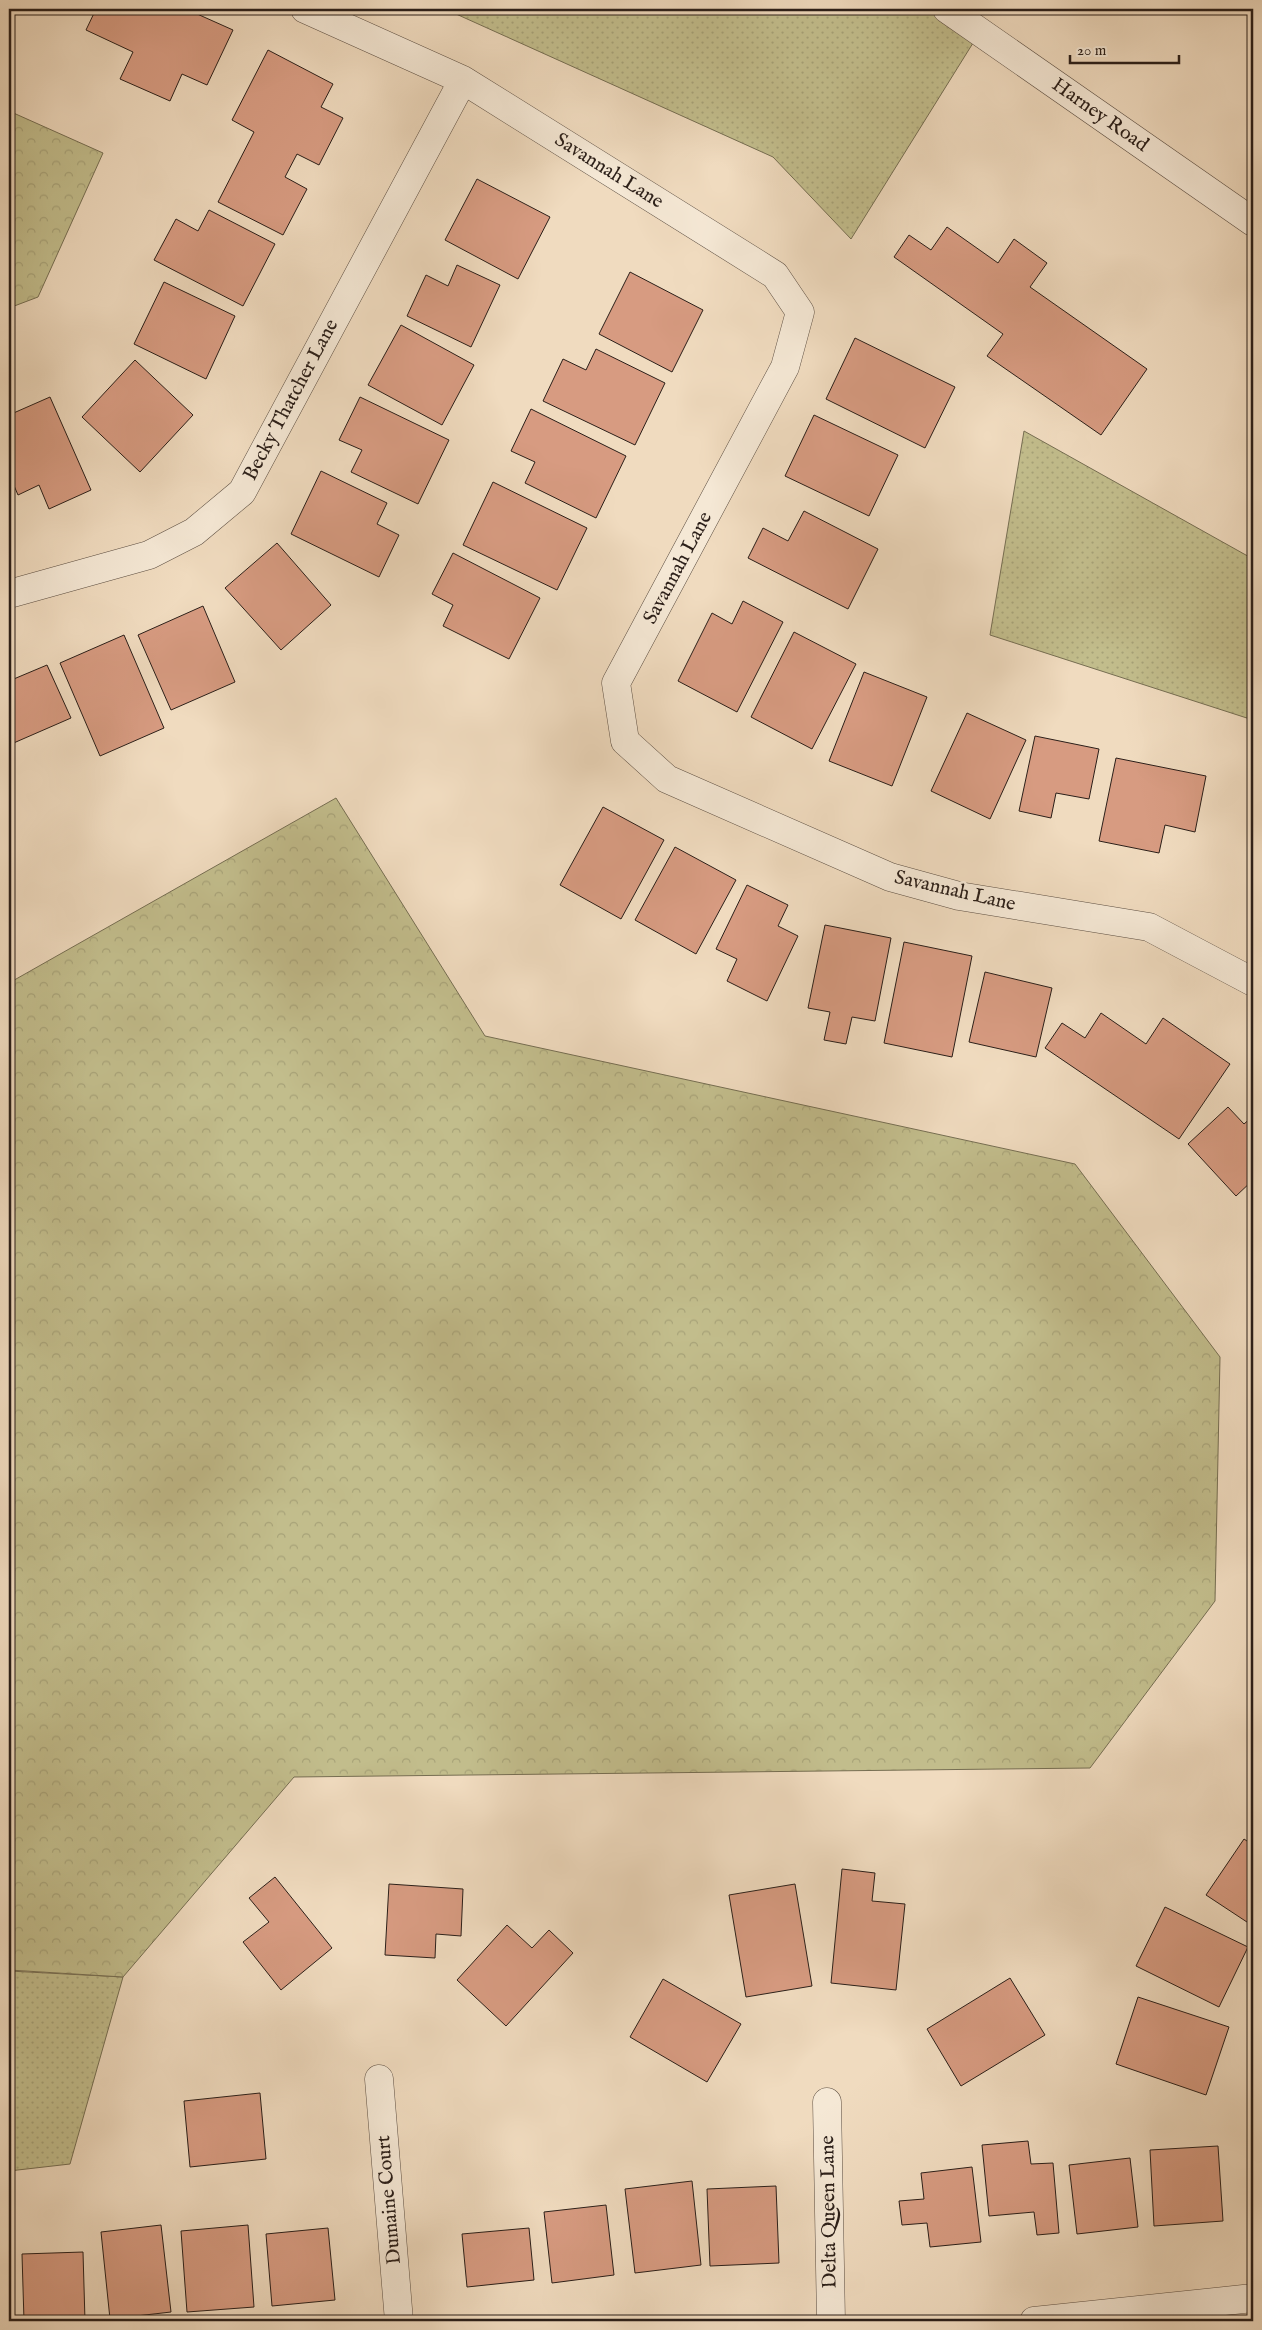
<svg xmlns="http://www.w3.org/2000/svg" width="1262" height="2330" font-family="'IM FELL English',serif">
<defs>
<pattern id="grass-dots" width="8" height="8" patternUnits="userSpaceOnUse" patternTransform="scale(1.25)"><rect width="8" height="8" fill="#c2bd8c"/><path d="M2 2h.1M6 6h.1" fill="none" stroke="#a7a278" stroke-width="1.8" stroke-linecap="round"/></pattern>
<pattern id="forest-crowns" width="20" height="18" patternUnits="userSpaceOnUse" patternTransform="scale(1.25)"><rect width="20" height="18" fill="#c2bd8c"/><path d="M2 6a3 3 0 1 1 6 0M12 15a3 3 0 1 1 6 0" fill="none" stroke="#a7a278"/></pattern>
</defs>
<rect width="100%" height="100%" fill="#f0dbbf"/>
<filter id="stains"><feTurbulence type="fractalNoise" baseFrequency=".004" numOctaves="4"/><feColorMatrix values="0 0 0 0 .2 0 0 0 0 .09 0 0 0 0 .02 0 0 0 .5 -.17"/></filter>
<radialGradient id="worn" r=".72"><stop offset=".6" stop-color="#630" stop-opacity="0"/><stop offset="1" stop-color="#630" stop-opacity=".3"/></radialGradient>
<path fill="url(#grass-dots)" stroke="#766e52" d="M 445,9 L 939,9 L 978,35 L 851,239 L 773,157 Z
M 1024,431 L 1253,559 L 1253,720 L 990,635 Z
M 9,1971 L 123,1977 L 70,2164 L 9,2171 Z"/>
<path fill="url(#forest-crowns)" stroke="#766e52" d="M 9,111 L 103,153 L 38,297 L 9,308 Z
M 336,798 L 485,1036 L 1075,1164 L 1220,1357 L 1215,1601 L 1090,1768 L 294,1777 L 123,1977 L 9,1970 L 9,983 Z"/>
<path fill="#d79b81" stroke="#2b1f19" d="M 96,9 L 186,9 L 233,30 L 207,85 L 182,74 L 170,101 L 120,79 L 133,52 L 86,30 Z
M 268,50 L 333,84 L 321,107 L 343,118 L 319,165 L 297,154 L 285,177 L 307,189 L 283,235 L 218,202 L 254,132 L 232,120 Z
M 477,179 L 550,217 L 518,279 L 445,240 Z
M 209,210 L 275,244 L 243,306 L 154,260 L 176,219 L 198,231 Z
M 947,227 L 998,263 L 1014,239 L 1047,263 L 1030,287 L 1147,369 L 1101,435 L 987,356 L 1003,334 L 894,257 L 909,235 L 931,250 Z
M 457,265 L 500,285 L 471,347 L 407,316 L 426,275 L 448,286 Z
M 630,272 L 703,310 L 672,372 L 599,334 Z
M 164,282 L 235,316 L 206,379 L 134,344 Z
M 401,325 L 474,365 L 442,425 L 368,385 Z
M 855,338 L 955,387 L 925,448 L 826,399 Z
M 596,349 L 665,383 L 635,445 L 543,401 L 563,359 L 586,370 Z
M 135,360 L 193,415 L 140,472 L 82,417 Z
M 50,397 L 91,490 L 49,509 L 39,485 L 18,495 L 9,474 L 9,415 Z
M 360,397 L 449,440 L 418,504 L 351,472 L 362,450 L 339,440 Z
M 531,409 L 626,456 L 596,518 L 525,483 L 535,462 L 511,451 Z
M 814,415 L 898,455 L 869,516 L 785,476 Z
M 321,471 L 387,503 L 377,524 L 399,535 L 379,577 L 291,534 Z
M 493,482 L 587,528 L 557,590 L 463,545 Z
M 804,511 L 878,549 L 848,609 L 748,558 L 763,528 L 788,541 Z
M 277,543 L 331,605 L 281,650 L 225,588 Z
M 453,553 L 540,598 L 509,659 L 443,626 L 453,605 L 432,594 Z
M 743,601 L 783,622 L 737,712 L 678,681 L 712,613 L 732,624 Z
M 203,606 L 235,682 L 171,710 L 138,635 Z
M 794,632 L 856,664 L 812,749 L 751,717 Z
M 124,635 L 164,728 L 100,756 L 60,663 Z
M 47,665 L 71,718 L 9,745 L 9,681 Z
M 864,672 L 927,697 L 892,786 L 829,761 Z
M 967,713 L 1026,740 L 990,819 L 931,791 Z
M 1035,736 L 1099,749 L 1089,799 L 1056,793 L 1051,818 L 1019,811 Z
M 1116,758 L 1206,776 L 1195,832 L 1165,825 L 1159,853 L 1099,841 Z
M 603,807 L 664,840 L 621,919 L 560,885 Z
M 675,847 L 736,880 L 696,954 L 635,920 Z
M 747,885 L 788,905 L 778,926 L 798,936 L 767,1001 L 727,981 L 737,959 L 716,949 Z
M 825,925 L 891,938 L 875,1021 L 852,1017 L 846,1044 L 824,1040 L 830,1012 L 808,1008 Z
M 904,942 L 972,956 L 952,1057 L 884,1043 Z
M 985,972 L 1052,988 L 1036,1057 L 969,1042 Z
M 1101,1013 L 1146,1044 L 1163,1018 L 1230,1064 L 1179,1139 L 1045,1048 L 1062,1023 L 1085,1038 Z
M 1228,1107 L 1244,1124 L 1253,1116 L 1253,1180 L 1236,1196 L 1188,1144 Z
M 1244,1839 L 1253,1845 L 1253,1926 L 1206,1895 Z
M 842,1869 L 875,1873 L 872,1901 L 905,1904 L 896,1990 L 831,1983 Z
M 275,1877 L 332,1948 L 281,1990 L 243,1942 L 269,1922 L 249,1898 Z
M 389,1884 L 463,1889 L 461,1936 L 436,1934 L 435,1958 L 385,1955 Z
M 795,1884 L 812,1986 L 746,1997 L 729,1895 Z
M 1165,1907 L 1248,1947 L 1219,2007 L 1136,1966 Z
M 507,1925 L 532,1948 L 549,1930 L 573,1953 L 506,2026 L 457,1980 Z
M 1010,1978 L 1045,2035 L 961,2086 L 927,2029 Z
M 663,1979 L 741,2024 L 707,2082 L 630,2037 Z
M 1138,1997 L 1229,2027 L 1206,2095 L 1116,2064 Z
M 260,2093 L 266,2159 L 190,2167 L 184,2101 Z
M 1028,2141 L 1031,2164 L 1053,2163 L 1059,2233 L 1037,2235 L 1034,2212 L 989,2216 L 982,2145 Z
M 1218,2146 L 1223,2221 L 1154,2226 L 1150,2150 Z
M 1130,2158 L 1138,2227 L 1077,2234 L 1069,2165 Z
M 972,2167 L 981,2242 L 930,2247 L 927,2223 L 902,2225 L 899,2201 L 924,2199 L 921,2173 Z
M 692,2181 L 701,2265 L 635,2273 L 625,2189 Z
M 776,2186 L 779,2263 L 710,2266 L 707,2189 Z
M 606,2205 L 614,2275 L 552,2283 L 544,2212 Z
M 161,2225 L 171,2312 L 110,2319 L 101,2232 Z
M 248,2225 L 254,2307 L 187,2312 L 181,2231 Z
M 328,2228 L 335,2300 L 272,2306 L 266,2234 Z
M 529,2228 L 534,2280 L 467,2287 L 462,2234 Z
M 83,2252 L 85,2321 L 24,2321 L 22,2254 Z"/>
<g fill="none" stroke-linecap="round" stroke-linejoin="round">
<defs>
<path id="minor" d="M 305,9 L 463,80 L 775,275 L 800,312 L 785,367 L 616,683 L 625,741 L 667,779 L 890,877 L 959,896 L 1149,927 L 1253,982
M 9,594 L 149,555 L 194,532 L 242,492 L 463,80
M 379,2079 L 399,2321
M 827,2102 L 831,2321
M 1034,2321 L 1253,2298"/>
<path id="tertiary" d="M 947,9 L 1253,222"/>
</defs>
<use href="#minor" stroke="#5c4e42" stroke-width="29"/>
<use href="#tertiary" stroke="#5c4e42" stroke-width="29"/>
<use href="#minor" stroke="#f5e8d5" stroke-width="28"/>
<use href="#tertiary" stroke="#f5e8d5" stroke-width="28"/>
</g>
<g text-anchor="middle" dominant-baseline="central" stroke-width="5" stroke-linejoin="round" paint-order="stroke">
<g font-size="20" fill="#2b1f19" stroke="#f5e8d5">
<text transform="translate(1100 115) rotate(35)">Harney Road</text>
<text transform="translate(609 171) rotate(32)">Savannah Lane</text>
<text transform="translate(291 400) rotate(-62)">Becky Thatcher Lane</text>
<text transform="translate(678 568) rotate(-62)">Savannah Lane</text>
<text transform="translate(955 891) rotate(13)">Savannah Lane</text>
<text transform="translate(389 2200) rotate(-95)">Dumaine Court</text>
<text transform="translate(829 2212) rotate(-91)">Delta Queen Lane</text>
</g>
</g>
<rect width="1262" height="2330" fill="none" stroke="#f0dbbf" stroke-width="30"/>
<rect x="10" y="10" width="1242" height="2310" fill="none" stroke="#2b1f19" stroke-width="2.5"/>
<rect x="15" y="15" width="1232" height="2300" fill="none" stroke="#2b1f19"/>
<path d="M1070 55v8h109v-8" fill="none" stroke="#2b1f19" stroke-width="2.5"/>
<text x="1077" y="55" font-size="15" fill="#2b1f19" stroke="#f5e8d5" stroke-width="4" paint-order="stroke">20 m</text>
<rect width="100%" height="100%" filter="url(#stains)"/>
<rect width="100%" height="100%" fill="url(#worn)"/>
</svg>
